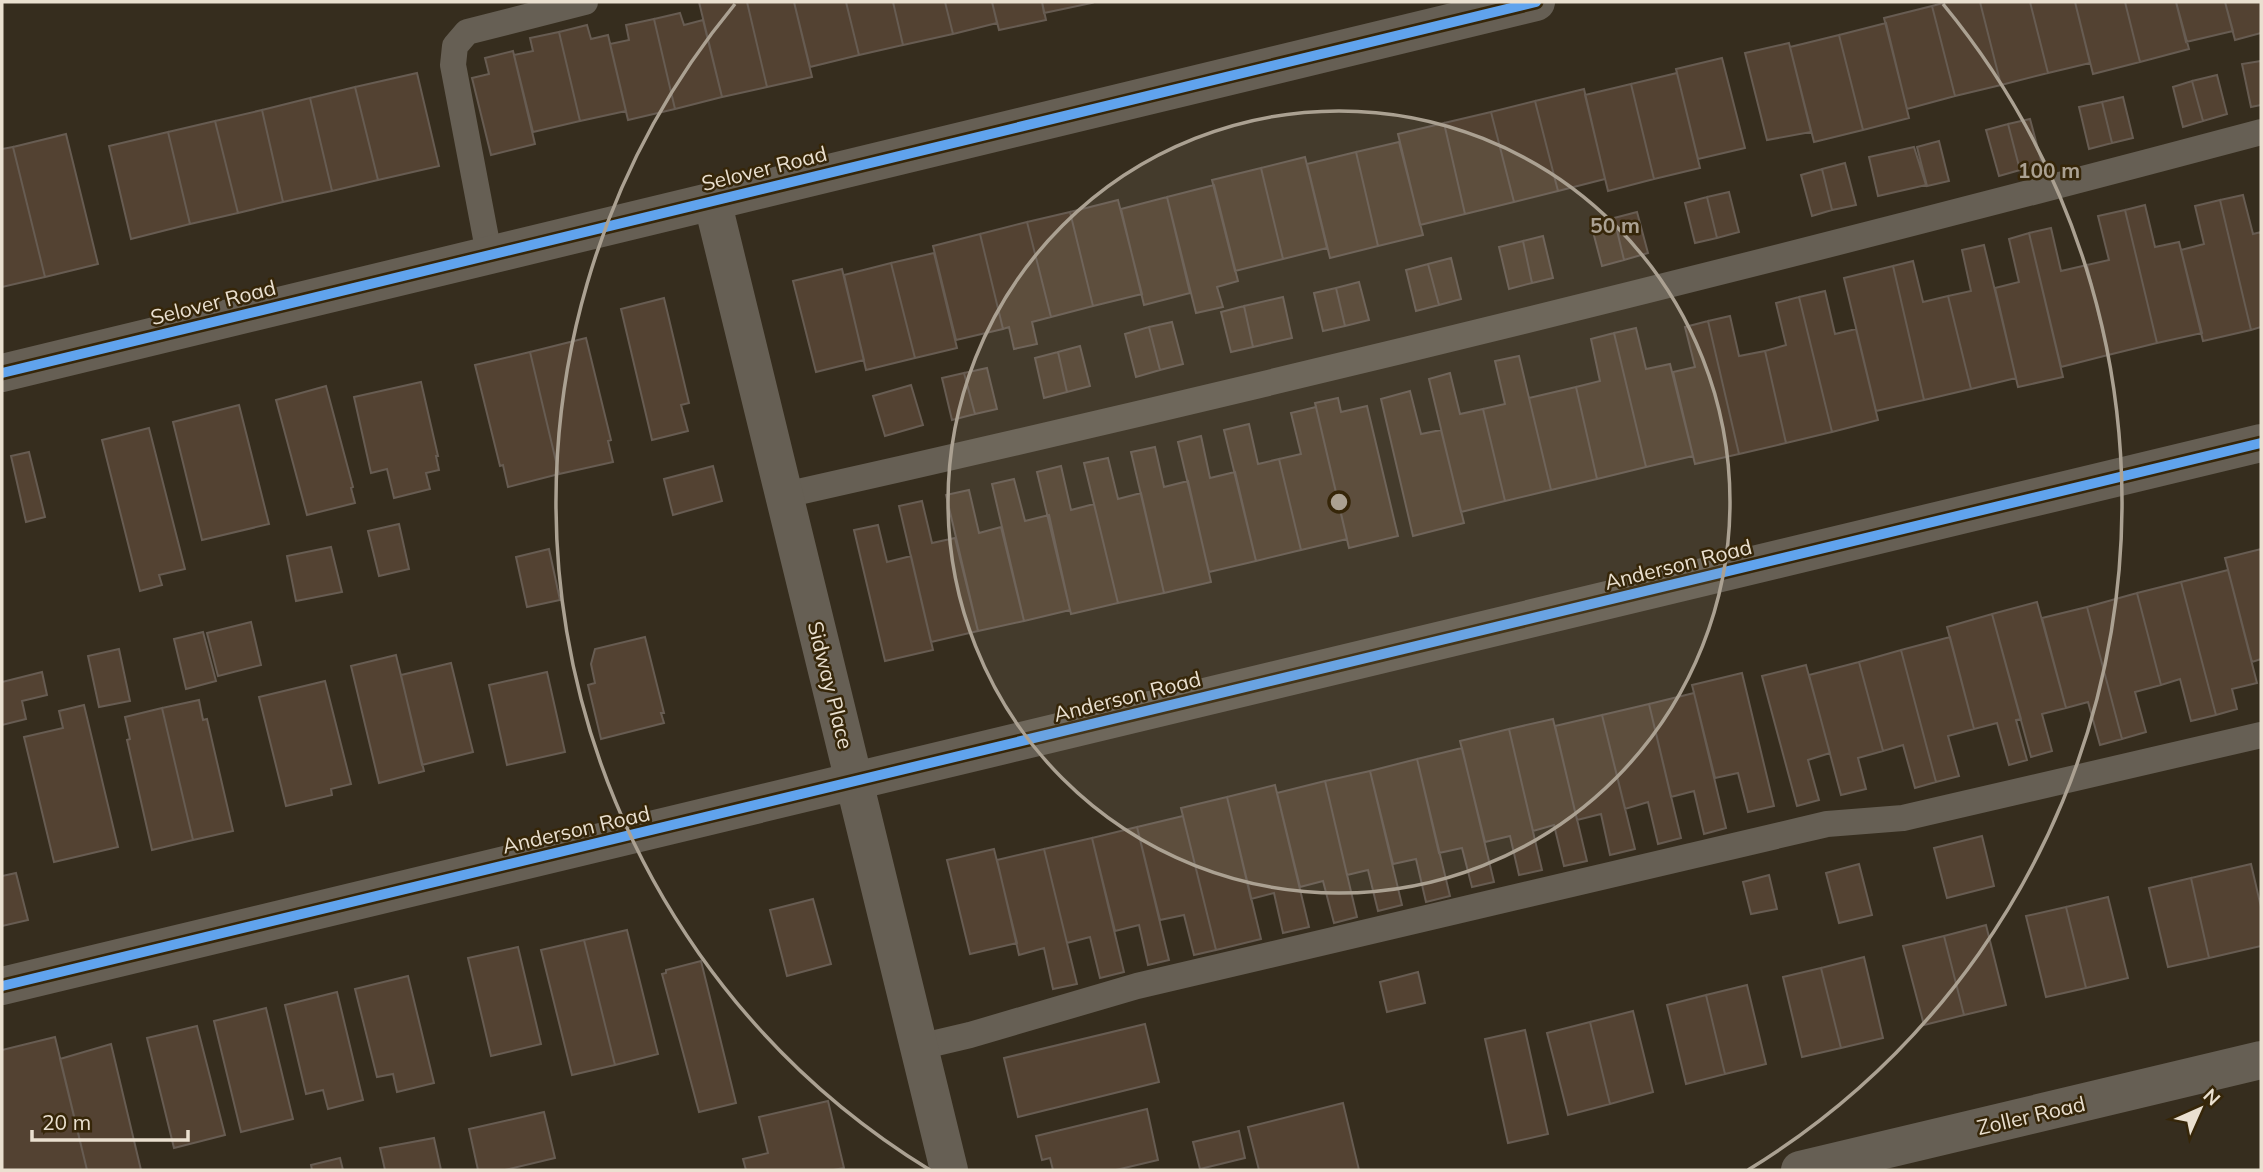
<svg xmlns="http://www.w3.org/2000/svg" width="2263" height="1172" font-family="Mulish,sans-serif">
<rect width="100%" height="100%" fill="#362d1e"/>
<path fill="#534232" stroke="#675c52" stroke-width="2" d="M 699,2 L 747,2 L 767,87 L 722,97 Z
M 747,2 L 794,2 L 812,77 L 767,87 Z
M 794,2 L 846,2 L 859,55 L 810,67 Z
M 846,2 L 893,2 L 903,45 L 859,55 Z
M 893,2 L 945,2 L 953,34 L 903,45 Z
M 945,2 L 992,2 L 997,23 L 953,34 Z
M 992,2 L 1042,2 L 1046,20 L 999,30 Z
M 1042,2 L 1091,2 L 1092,3 L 1044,13 Z
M 1947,2 L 1980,2 L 2001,85 L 1955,96 L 1932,6 Z
M 1980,2 L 2030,2 L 2048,73 L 2001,85 Z
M 2030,2 L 2075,2 L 2090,63 L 2048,73 Z
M 2075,2 L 2125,2 L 2140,62 L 2093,74 Z
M 2125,2 L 2176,2 L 2189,49 L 2140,62 Z
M 2176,2 L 2225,2 L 2233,31 L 2186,42 Z
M 2225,2 L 2261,2 L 2261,33 L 2235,40 Z
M 1932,6 L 1955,96 L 1907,109 L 1884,18 Z
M 680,13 L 684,25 L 703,20 L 722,97 L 675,109 L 654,19 Z
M 654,19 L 675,109 L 628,120 L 610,44 L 629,40 L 626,25 Z
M 1886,23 L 1909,118 L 1863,130 L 1839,35 Z
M 587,25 L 591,39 L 608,35 L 626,111 L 580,121 L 559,32 Z
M 559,32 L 580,121 L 533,132 L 514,55 L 533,51 L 530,38 Z
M 1839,35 L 1863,130 L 1814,142 L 1790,47 Z
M 1789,43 L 1811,132 L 1767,140 L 1745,53 Z
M 513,51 L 535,144 L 491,155 L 472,78 L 489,74 L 485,58 Z
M 1722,58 L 1745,148 L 1698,159 L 1676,69 Z
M 2261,61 L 2261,105 L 2251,107 L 2242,64 Z
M 417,73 L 439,166 L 378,180 L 355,87 Z
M 1677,73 L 1700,168 L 1654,179 L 1631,84 Z
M 2217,75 L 2227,114 L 2203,121 L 2192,81 Z
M 2192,81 L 2203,121 L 2183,127 L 2173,87 Z
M 1631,84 L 1654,179 L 1608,191 L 1585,95 Z
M 355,87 L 378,180 L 332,191 L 310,98 Z
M 1584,89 L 1605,179 L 1558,191 L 1535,101 Z
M 2123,97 L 2133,138 L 2112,143 L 2102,102 Z
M 310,98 L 332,191 L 283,202 L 262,110 Z
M 1535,101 L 1558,191 L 1514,202 L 1491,112 Z
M 2102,102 L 2112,143 L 2089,149 L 2079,107 Z
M 262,110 L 283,202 L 238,213 L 215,121 Z
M 1491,112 L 1514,202 L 1465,214 L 1444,123 Z
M 2030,119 L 2042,164 L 2020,170 L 2008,124 Z
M 215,121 L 238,213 L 190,224 L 168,132 Z
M 1444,123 L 1465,214 L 1420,225 L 1398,134 Z
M 2008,124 L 2020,170 L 1999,176 L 1986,130 Z
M 168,132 L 190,224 L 131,239 L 109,146 Z
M 66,134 L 98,264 L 45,277 L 13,147 Z
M 1939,141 L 1949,181 L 1927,186 L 1917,147 Z
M 1399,142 L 1423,235 L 1378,246 L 1356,152 Z
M 13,147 L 45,277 L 2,287 L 2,149 Z
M 1914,147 L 1926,185 L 1878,196 L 1869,157 Z
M 1356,152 L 1378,246 L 1330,258 L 1307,164 Z
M 1305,157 L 1327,248 L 1283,259 L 1261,168 Z
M 1845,163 L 1856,205 L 1832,210 L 1822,169 Z
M 1261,168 L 1283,259 L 1235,271 L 1212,180 Z
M 1822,169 L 1832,210 L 1812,216 L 1801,175 Z
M 1214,185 L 1238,281 L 1217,287 L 1223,307 L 1196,313 L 1167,197 Z
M 1729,192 L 1739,232 L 1717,238 L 1707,197 Z
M 2243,195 L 2253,234 L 2261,232 L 2261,327 L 2251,330 L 2220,200 Z
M 1167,197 L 1190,293 L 1144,305 L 1121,209 Z
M 1707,197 L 1717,238 L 1695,243 L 1685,203 Z
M 1118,200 L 1142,294 L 1093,306 L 1070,212 Z
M 2220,200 L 2251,330 L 2203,341 L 2181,250 L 2204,244 L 2195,206 Z
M 2145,205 L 2155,247 L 2179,242 L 2202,333 L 2157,343 L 2125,210 Z
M 2125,210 L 2157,343 L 2108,355 L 2087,265 L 2109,260 L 2098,216 Z
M 1070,212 L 1093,306 L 1051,317 L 1027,222 Z
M 1637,212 L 1648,253 L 1624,260 L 1614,218 Z
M 1614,218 L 1624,260 L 1602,266 L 1591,224 Z
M 1027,222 L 1051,317 L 1032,322 L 1037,344 L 1014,349 L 1009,327 L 1003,329 L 980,234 Z
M 2051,228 L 2061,271 L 2087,265 L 2108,355 L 2061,367 L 2029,233 Z
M 2029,233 L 2063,377 L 2018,387 L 1995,288 L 2019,282 L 2009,239 Z
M 980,234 L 1003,329 L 956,340 L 933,246 Z
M 1543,236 L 1553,278 L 1532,283 L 1523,241 Z
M 1523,241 L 1532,283 L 1509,289 L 1499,247 Z
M 1984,245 L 2016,378 L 1971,389 L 1948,296 L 1971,291 L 1962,250 Z
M 934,253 L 957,348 L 915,358 L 891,263 Z
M 1451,258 L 1461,299 L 1439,305 L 1428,264 Z
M 1913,261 L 1923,302 L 1948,296 L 1971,389 L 1924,400 L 1893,266 Z
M 891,263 L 915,358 L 866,370 L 844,275 Z
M 1428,264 L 1439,305 L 1416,311 L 1406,270 Z
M 1893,266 L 1924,400 L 1876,411 L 1844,278 Z
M 842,269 L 864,360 L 816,372 L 793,281 Z
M 1359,282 L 1369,320 L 1345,326 L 1336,288 Z
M 1336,288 L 1345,326 L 1323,331 L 1314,293 Z
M 1825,291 L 1835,334 L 1856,329 L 1878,420 L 1832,432 L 1799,297 Z
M 1283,297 L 1292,338 L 1253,347 L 1244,306 Z
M 1799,297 L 1832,432 L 1786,443 L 1765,351 L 1786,345 L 1776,303 Z
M 664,298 L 689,403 L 681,405 L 688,431 L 652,440 L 621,309 Z
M 1244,306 L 1253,347 L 1231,352 L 1221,312 Z
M 1730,316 L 1739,356 L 1765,351 L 1786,443 L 1739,454 L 1708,321 Z
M 1708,321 L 1739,454 L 1695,464 L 1673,372 L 1695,367 L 1685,327 Z
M 1172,322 L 1183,364 L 1160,370 L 1149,327 Z
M 1149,327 L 1160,370 L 1136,377 L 1125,334 Z
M 1636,328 L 1646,369 L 1670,364 L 1693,456 L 1646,467 L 1614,333 Z
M 1614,333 L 1646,467 L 1597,479 L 1576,387 L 1600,381 L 1591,339 Z
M 586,338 L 611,440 L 608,441 L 613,462 L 559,474 L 530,352 Z
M 1080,346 L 1090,386 L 1067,392 L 1058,352 Z
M 530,352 L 559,474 L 508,487 L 503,465 L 500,466 L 475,365 Z
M 1058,352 L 1067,392 L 1044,398 L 1035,358 Z
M 1519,356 L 1551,490 L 1505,501 L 1483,409 L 1505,404 L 1495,361 Z
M 987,368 L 997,409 L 975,414 L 964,373 Z
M 964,373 L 975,414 L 952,420 L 942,378 Z
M 1450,373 L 1460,414 L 1483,409 L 1505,501 L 1461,512 L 1429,379 Z
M 421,382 L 438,456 L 436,456 L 439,470 L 426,473 L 430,489 L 394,498 L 387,469 L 371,473 L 354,397 Z
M 911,385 L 923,425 L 885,436 L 873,396 Z
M 326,386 L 353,487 L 351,488 L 355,503 L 307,515 L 276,400 Z
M 1576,387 L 1597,479 L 1551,490 L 1529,398 Z
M 1410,391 L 1421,434 L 1441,430 L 1464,523 L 1413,536 L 1381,399 Z
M 1338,398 L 1341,412 L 1367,406 L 1398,536 L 1349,548 L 1315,403 Z
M 239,405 L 269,524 L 202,540 L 173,422 Z
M 1316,407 L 1347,539 L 1301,550 L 1279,459 L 1301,454 L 1291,413 Z
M 1249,424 L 1258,464 L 1279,459 L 1301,550 L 1256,561 L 1224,430 Z
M 149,428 L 185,569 L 159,575 L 162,585 L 140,591 L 102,440 Z
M 1201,436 L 1210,478 L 1235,472 L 1256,561 L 1209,572 L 1178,442 Z
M 1155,447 L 1164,487 L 1188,481 L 1211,582 L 1164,593 L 1131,452 Z
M 29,452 L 45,517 L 26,522 L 11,456 Z
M 1108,458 L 1118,499 L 1141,493 L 1164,593 L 1118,603 L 1084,463 Z
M 713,466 L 722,501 L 673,515 L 664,479 Z
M 1061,466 L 1071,510 L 1094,504 L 1118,603 L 1071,614 L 1037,472 Z
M 1014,479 L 1025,521 L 1049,515 L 1070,610 L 1024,621 L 992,484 Z
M 969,490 L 979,533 L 1001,527 L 1024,621 L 978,631 L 946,495 Z
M 922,501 L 932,543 L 955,538 L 978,631 L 931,642 L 899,506 Z
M 399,524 L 409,569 L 379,576 L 368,531 Z
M 878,525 L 887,562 L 911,556 L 933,650 L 885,661 L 854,530 Z
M 331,547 L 342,592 L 296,601 L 287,556 Z
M 549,549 L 560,600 L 527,607 L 516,557 Z
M 2261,549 L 2261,659 L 2252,662 L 2225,558 Z
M 2228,570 L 2257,683 L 2232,689 L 2237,709 L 2216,715 L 2181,582 Z
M 2181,582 L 2216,715 L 2191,721 L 2180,679 L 2161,685 L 2137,593 Z
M 2137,593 L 2161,685 L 2135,692 L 2146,732 L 2122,739 L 2087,607 Z
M 2037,602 L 2066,708 L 2042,714 L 2052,751 L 2031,757 L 1992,614 Z
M 2087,607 L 2122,739 L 2100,745 L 2088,702 L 2066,708 L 2042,618 Z
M 1992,614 L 2021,719 L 2016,720 L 2027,760 L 2009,765 L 1997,723 L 1974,729 L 1947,627 Z
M 251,622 L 261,665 L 218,676 L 207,633 Z
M 203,632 L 216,681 L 186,689 L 174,639 Z
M 645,637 L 664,713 L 661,713 L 664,723 L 601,739 L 588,685 L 595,683 L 591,664 L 595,649 Z
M 1950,637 L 1974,729 L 1948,736 L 1959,776 L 1936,782 L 1901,650 Z
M 119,649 L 130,701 L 99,707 L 88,656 Z
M 1901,650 L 1936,782 L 1915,788 L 1903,745 L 1883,751 L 1859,662 Z
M 396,655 L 424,771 L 379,783 L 351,666 Z
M 1859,662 L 1883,751 L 1858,758 L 1866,789 L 1841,795 L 1809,675 Z
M 451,663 L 473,752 L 422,765 L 401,675 Z
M 1806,665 L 1830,753 L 1808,760 L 1819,800 L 1797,806 L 1762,676 Z
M 42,672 L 47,695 L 22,701 L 26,719 L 2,725 L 2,682 Z
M 547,672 L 565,752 L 507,765 L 489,685 Z
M 1742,673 L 1774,806 L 1748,812 L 1738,773 L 1715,778 L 1692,685 Z
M 325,681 L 351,784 L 331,789 L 332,795 L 286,806 L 259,697 Z
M 1694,693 L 1726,828 L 1704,834 L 1694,791 L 1671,797 L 1649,704 Z
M 199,700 L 203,720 L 207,719 L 233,831 L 193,840 L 162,708 Z
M 1649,704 L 1681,838 L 1658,844 L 1648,802 L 1625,809 L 1602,715 Z
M 84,705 L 118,847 L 54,862 L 24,737 L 63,728 L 59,711 Z
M 162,708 L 193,840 L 152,850 L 127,740 L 130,739 L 125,717 Z
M 1602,715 L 1635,849 L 1610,855 L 1601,814 L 1577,820 L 1555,726 Z
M 1553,719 L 1587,861 L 1564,866 L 1554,825 L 1533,831 L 1509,729 Z
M 1509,729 L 1542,870 L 1519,875 L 1510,836 L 1485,842 L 1460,741 Z
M 1462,748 L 1494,882 L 1472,887 L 1462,848 L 1439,853 L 1417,759 Z
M 1417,759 L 1450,896 L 1426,902 L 1416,859 L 1393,864 L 1370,771 Z
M 1370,771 L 1402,905 L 1378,911 L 1368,870 L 1347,875 L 1325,781 Z
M 1325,781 L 1357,917 L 1334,923 L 1323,881 L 1300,887 L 1277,793 Z
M 1275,785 L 1309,927 L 1283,933 L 1274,893 L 1251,899 L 1227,797 Z
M 1227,797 L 1261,939 L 1216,950 L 1181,808 Z
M 1183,816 L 1216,950 L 1194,955 L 1184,915 L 1160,920 L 1137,827 Z
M 1137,827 L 1169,960 L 1148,965 L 1139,925 L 1115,931 L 1092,838 Z
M 1982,836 L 1994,886 L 1947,898 L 1934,848 Z
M 1092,838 L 1124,972 L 1100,978 L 1090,937 L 1067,943 L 1044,849 Z
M 994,849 L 1017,943 L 970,954 L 947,860 Z
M 1044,849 L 1077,984 L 1053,989 L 1044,948 L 1019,955 L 997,860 Z
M 1859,864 L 1872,915 L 1839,923 L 1826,873 Z
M 2251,864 L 2261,907 L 2261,946 L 2209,958 L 2191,878 Z
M 16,873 L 28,920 L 2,926 L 2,876 Z
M 1769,875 L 1777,909 L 1751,914 L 1743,882 Z
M 2191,878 L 2209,958 L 2168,967 L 2149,888 Z
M 2108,897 L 2128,978 L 2086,988 L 2066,907 Z
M 813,899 L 831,964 L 787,976 L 770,910 Z
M 2066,907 L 2086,988 L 2046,997 L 2026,916 Z
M 1986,925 L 2006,1005 L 1964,1015 L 1944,936 Z
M 627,930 L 658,1054 L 615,1065 L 584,940 Z
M 1944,936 L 1964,1015 L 1924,1025 L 1903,946 Z
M 584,940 L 615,1065 L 572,1075 L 541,950 Z
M 518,947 L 541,1044 L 491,1056 L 468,958 Z
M 1864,957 L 1883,1038 L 1841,1048 L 1821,968 Z
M 701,961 L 736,1103 L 699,1112 L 662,974 L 666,973 L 666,970 Z
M 1821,968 L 1841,1048 L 1802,1057 L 1783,977 Z
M 1418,972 L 1425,1003 L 1387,1012 L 1380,982 Z
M 408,976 L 434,1083 L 397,1092 L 393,1074 L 377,1077 L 355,989 Z
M 1747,985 L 1766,1064 L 1725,1074 L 1706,995 Z
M 337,992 L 363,1100 L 328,1109 L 323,1090 L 306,1094 L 285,1005 Z
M 1706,995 L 1725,1074 L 1686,1084 L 1667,1005 Z
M 266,1008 L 293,1119 L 241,1132 L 214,1021 Z
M 1633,1011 L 1653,1092 L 1610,1104 L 1590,1022 Z
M 1590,1022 L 1610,1104 L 1568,1115 L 1547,1033 Z
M 1145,1024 L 1159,1082 L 1018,1117 L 1004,1058 Z
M 197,1026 L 225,1135 L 174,1148 L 147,1038 Z
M 1525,1030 L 1548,1134 L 1508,1143 L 1485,1039 Z
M 55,1037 L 87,1170 L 2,1170 L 2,1050 Z
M 111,1044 L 141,1170 L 87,1170 L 60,1059 Z
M 828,1101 L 844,1168 L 833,1170 L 746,1170 L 743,1159 L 768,1153 L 759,1117 Z
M 1343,1103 L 1359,1170 L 1259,1170 L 1248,1127 Z
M 1147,1109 L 1158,1160 L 1116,1170 L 1053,1170 L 1050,1158 L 1042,1160 L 1036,1136 Z
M 544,1112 L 555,1158 L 505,1170 L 478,1170 L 469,1129 Z
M 1239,1131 L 1245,1158 L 1200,1169 L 1193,1142 Z
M 434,1138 L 441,1170 L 385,1170 L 380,1148 Z
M 340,1158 L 343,1170 L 312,1170 L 311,1165 Z"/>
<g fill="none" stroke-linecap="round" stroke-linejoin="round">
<path stroke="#665f54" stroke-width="26" d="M 489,254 L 453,65 L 455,46 L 467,32 L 585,2
M 785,495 C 1279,384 1772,262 2261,132
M 919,1047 L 970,1035 L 1137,986 L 1827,824 L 1903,818 L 2261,735"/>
<path stroke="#665f54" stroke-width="38" d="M 712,200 L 949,1170
M 2,373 L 1536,2
M 2,986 L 2261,443
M 1800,1170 L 2261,1060"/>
<defs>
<path id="cycleway" d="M 2,373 L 1536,2
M 2,986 L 2261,443"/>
</defs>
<use href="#cycleway" stroke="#362609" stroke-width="15"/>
<use href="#cycleway" stroke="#60a3ed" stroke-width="10"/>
</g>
<circle cx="1339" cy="502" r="391" fill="#aba192" fill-opacity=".12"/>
<g fill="none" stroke="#aba192" stroke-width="3.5">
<circle cx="1339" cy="502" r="391"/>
<path d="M930 1170A783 783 0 0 1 735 4M1943 4A783 783 0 0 1 1748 1170"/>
</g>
<g text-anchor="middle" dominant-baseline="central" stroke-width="5" stroke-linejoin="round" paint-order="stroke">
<g font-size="21" fill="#eae0d0" stroke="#362609">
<text transform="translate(764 168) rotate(-14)">Selover Road</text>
<text transform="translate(213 302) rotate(-14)">Selover Road</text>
<text transform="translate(1678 564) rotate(-14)">Anderson Road</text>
<text transform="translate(831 685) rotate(76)">Sidway Place</text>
<text transform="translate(1127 696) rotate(-14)">Anderson Road</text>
<text transform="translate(576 829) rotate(-13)">Anderson Road</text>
<text transform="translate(2031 1115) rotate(-13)">Zoller Road</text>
</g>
</g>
<circle cx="1339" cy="502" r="10" fill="#aba192" stroke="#362609" stroke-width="3.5"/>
<g font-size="21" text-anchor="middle" font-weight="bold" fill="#aba192" stroke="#362609" stroke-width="5" stroke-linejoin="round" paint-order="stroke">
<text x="2049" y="178">100 m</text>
<text x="1615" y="233">50 m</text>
</g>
<rect width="2263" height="1172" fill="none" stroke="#eae0d0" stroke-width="7"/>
<g transform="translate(2200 1109) rotate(45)" stroke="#362609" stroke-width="5" paint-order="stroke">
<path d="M0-5L12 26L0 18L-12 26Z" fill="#eae0d0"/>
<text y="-10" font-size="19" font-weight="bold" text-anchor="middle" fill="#eae0d0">N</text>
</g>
<path d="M32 1130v10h156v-10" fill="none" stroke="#eae0d0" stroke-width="3.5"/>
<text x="42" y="1130" font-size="21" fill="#eae0d0" stroke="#362609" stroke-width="5" paint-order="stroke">20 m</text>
</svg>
